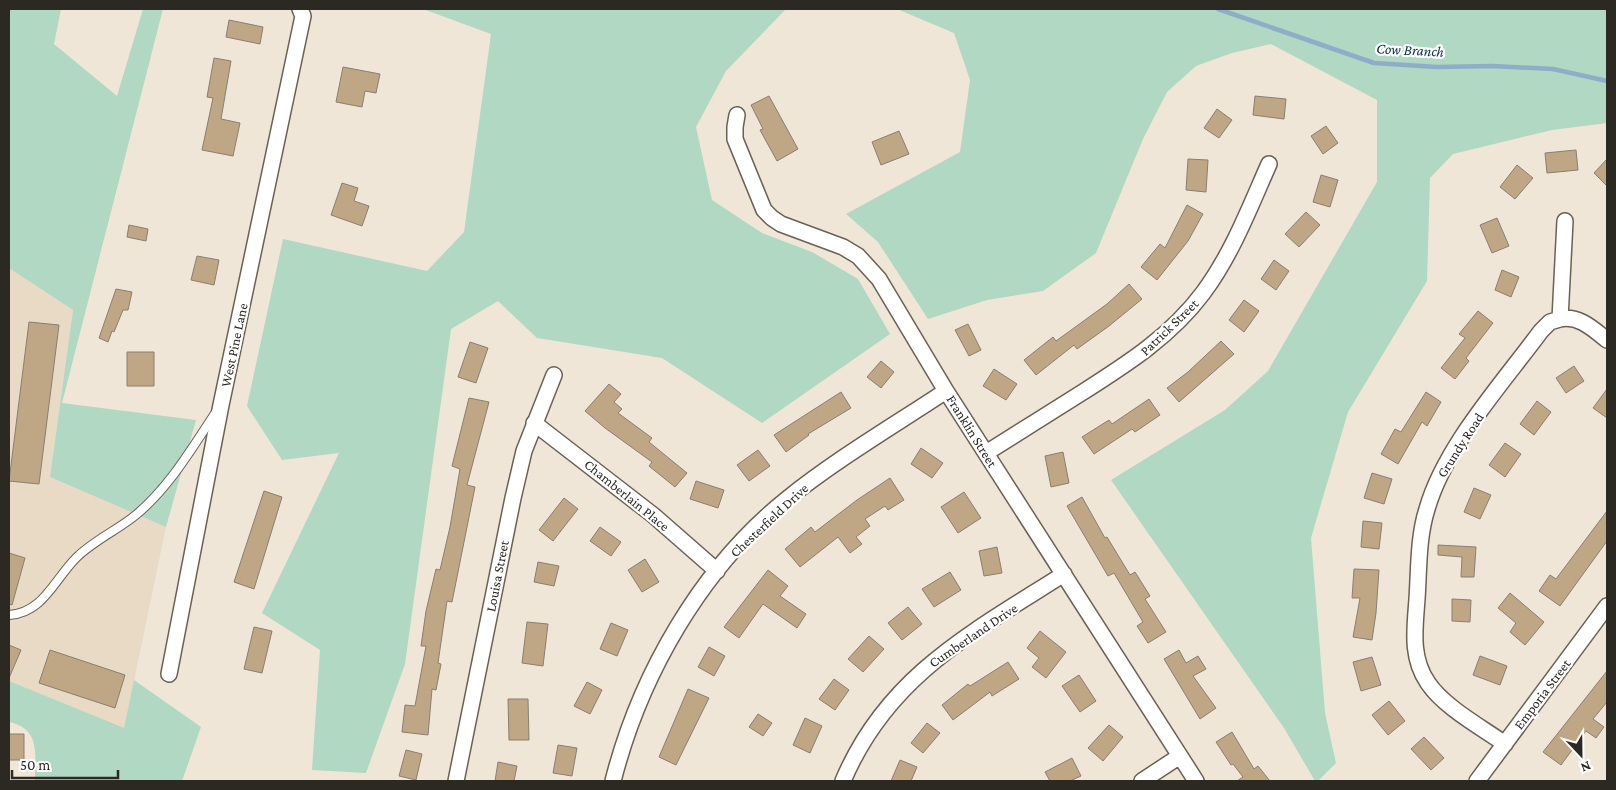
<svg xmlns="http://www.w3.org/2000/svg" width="1616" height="790" font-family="'Crimson Pro',serif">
<rect width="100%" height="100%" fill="#f0e6d7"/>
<path fill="#e8dac4" d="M 9,268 L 73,310 L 50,477 L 166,527 L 124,729 L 9,681 Z"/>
<path fill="#b0d8c2" d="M 9,9 L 61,9 L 54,44 L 117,96 L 143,9 L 163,9 L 62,403 L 196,420 L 166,527 L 50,477 L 73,310 L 9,268 Z
M 423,9 L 786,9 L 726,71 L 696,127 L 712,200 L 762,233 L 812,252 L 858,279 L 890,334 L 762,423 L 662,358 L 537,338 L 498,301 L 451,329 L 405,664 L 366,773 L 312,770 L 320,650 L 262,613 L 339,453 L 282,460 L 247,406 L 283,239 L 427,271 L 464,232 L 491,34 Z
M 897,9 L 1607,9 L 1607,123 L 1552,130 L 1453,154 L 1430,178 L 1427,281 L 1348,412 L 1311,538 L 1325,713 L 1336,763 L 1318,781 L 1315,781 L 1284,728 L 1111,480 L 1225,410 L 1268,371 L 1377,182 L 1377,100 L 1271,44 L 1232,53 L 1196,66 L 1167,92 L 1143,139 L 1096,253 L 1043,291 L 987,300 L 928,319 L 878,242 L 846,214 L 960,152 L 970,80 L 954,33 Z
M 134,680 L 201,727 L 182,781 L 35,781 C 35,754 41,729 9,722 L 9,681 L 124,728 Z"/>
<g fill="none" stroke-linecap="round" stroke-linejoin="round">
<path stroke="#8dadc9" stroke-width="4.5" d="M 1218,9 L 1374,63 L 1437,67 L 1492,66 L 1553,69 L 1607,81"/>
</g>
<path fill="#bfa685" stroke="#897f72" d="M 229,20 L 263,27 L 260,44 L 226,37 Z
M 214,58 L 231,61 L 221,119 L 240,123 L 233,156 L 202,150 L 213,98 L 207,97 Z
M 343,67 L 380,74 L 376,93 L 365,91 L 362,107 L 336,102 Z
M 769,96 L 798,149 L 777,161 L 760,130 L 763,129 L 751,105 Z
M 1255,96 L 1286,99 L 1284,119 L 1253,115 Z
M 1217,109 L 1232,120 L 1219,138 L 1204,128 Z
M 1326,126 L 1338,143 L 1323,154 L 1311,136 Z
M 899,131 L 909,154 L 881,165 L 872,142 Z
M 1576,150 L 1578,170 L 1547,173 L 1545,153 Z
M 1188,159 L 1208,160 L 1206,192 L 1186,190 Z
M 1607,159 L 1607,186 L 1594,173 Z
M 1517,165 L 1533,178 L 1515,199 L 1500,187 Z
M 1321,175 L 1338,180 L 1330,207 L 1313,202 Z
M 342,183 L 358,188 L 354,201 L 369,206 L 362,226 L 331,215 Z
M 1187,205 L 1203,214 L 1188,241 L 1157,280 L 1141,267 L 1160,244 L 1165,248 Z
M 1306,212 L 1320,225 L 1299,247 L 1285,234 Z
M 1497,218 L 1509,246 L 1492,253 L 1480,225 Z
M 129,225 L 148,229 L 146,241 L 127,237 Z
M 197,256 L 219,260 L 214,285 L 191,280 Z
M 1274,260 L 1289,271 L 1276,290 L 1261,279 Z
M 1502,270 L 1519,277 L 1511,297 L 1495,290 Z
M 1129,284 L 1142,299 L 1109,326 L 1077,349 L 1074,345 L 1036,375 L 1024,360 L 1053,337 L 1056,341 L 1107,304 Z
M 116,289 L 132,292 L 128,310 L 123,310 L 114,332 L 112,331 L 108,342 L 99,338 Z
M 1244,300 L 1259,311 L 1244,332 L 1229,320 Z
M 1478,311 L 1493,323 L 1466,358 L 1469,361 L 1455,379 L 1441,368 L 1465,338 L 1459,334 Z
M 29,322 L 59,325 L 39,484 L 9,481 Z
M 968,324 L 981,350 L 969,356 L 955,330 Z
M 1221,341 L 1234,354 L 1179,402 L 1167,388 L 1188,372 Z
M 470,342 L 488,348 L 476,383 L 458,377 Z
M 127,352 L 154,352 L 154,386 L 127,386 Z
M 881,361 L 894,372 L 881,388 L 867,377 Z
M 1574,366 L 1584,381 L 1566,393 L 1556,378 Z
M 994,369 L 1017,384 L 1006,400 L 983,386 Z
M 609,384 L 621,394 L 614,402 L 622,409 L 618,413 L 652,438 L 649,442 L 687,473 L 675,487 L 649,466 L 652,462 L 605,428 L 585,411 Z
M 1607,389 L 1607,418 L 1593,408 Z
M 841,392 L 851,408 L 808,434 L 809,435 L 786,452 L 774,435 Z
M 1426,392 L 1441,402 L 1427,426 L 1422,422 L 1398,464 L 1381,454 L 1395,429 L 1401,432 Z
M 469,398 L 489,402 L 467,485 L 475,487 L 452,602 L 447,601 L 438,663 L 441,664 L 436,690 L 432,689 L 428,735 L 402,732 L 405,705 L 415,706 L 426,646 L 421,646 L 426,611 L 436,569 L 440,570 L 450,527 L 460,469 L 452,466 Z
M 1149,399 L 1160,415 L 1135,432 L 1132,429 L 1094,454 L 1082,437 L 1109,420 L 1112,424 Z
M 1537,401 L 1551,412 L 1534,435 L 1520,424 Z
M 1505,443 L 1521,454 L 1505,477 L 1489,465 Z
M 921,448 L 943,463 L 932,478 L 911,464 Z
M 758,450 L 770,466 L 749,481 L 737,465 Z
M 1063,452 L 1069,483 L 1051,487 L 1045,456 Z
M 1372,473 L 1392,479 L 1384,504 L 1364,498 Z
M 890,478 L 904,500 L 888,510 L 885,506 L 865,519 L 870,526 L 856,537 L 862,544 L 850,553 L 838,537 L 800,567 L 785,549 L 811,527 L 815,532 L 857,500 Z
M 696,481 L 724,490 L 718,508 L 690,499 Z
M 1474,488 L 1491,495 L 1480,519 L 1464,512 Z
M 264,491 L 282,497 L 254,589 L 234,582 Z
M 964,492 L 981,518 L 958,533 L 941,507 Z
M 1082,497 L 1105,538 L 1107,537 L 1130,575 L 1135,572 L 1150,596 L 1145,599 L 1166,632 L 1148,643 L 1137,626 L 1143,622 L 1114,573 L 1108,576 L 1067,506 Z
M 564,498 L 578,509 L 553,541 L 539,530 Z
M 1607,511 L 1607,541 L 1560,606 L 1539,591 L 1550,575 L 1556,579 Z
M 1363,521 L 1382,523 L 1379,549 L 1361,547 Z
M 600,527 L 621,542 L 611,556 L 590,541 Z
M 1438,545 L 1476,547 L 1474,577 L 1461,577 L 1462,557 L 1438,555 Z
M 997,547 L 1002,573 L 984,576 L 979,551 Z
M 9,553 L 25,558 L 12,605 L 9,604 Z
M 645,559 L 659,582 L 642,592 L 628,570 Z
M 538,562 L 559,566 L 554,586 L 534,582 Z
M 1354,569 L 1379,570 L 1376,613 L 1372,640 L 1353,637 L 1360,598 L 1352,598 Z
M 768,570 L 788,586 L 780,596 L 806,614 L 797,628 L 763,604 L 739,638 L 724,627 Z
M 950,572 L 961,590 L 934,607 L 922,589 Z
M 1510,593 L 1544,622 L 1525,645 L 1510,632 L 1516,623 L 1498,608 Z
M 1452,599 L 1471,600 L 1470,622 L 1452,621 Z
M 908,607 L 922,624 L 902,640 L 888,623 Z
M 527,622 L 548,624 L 543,666 L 522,663 Z
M 611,623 L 628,630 L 617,656 L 600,649 Z
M 254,627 L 272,631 L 262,673 L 244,669 Z
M 1040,631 L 1066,652 L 1046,678 L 1032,667 L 1039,658 L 1027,648 Z
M 869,636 L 884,649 L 863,672 L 848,659 Z
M 9,645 L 21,650 L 9,678 Z
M 709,647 L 725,656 L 714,676 L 698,667 Z
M 50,650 L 125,675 L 115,708 L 39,683 Z
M 1179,650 L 1186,663 L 1198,656 L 1206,669 L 1193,676 L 1216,708 L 1200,719 L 1164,659 Z
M 1480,656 L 1507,666 L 1500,685 L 1473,675 Z
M 1372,657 L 1381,685 L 1361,691 L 1353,662 Z
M 1008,662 L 1019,679 L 992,696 L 990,692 L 953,720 L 942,705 L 968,684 L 970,686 Z
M 1607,671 L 1607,702 L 1593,719 L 1604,727 L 1596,738 L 1586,731 L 1561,765 L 1543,752 Z
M 1079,675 L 1096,701 L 1080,712 L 1062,686 Z
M 834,679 L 849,690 L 835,710 L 819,699 Z
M 587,682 L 602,690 L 590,714 L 574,706 Z
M 688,689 L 709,698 L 676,765 L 659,757 Z
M 508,699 L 528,699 L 529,740 L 509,740 Z
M 1389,701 L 1405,721 L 1388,735 L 1372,715 Z
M 758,714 L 772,723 L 763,736 L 749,727 Z
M 805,718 L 822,726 L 810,753 L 793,745 Z
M 927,723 L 940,733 L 923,753 L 911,743 Z
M 1109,725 L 1123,737 L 1103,761 L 1088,748 Z
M 1232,732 L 1254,769 L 1258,766 L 1270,781 L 1237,781 L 1243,777 L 1233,764 L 1231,765 L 1216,742 Z
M 9,734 L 24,734 L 24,760 L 9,760 Z
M 1424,737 L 1444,758 L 1431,770 L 1411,749 Z
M 558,745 L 577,748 L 572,776 L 553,773 Z
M 406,750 L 422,754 L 416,780 L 399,776 Z
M 1072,758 L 1081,776 L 1070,781 L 1050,781 L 1045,772 Z
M 900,760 L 917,767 L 911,781 L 891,781 Z
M 498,762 L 517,766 L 514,781 L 495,781 Z"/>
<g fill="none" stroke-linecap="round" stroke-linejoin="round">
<defs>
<path id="lane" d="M 9,615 C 43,613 54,580 76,558 C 94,540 118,530 137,514 C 170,486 192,448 216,412"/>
<path id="street" d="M 737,115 L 735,127 L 735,139 L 764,210 L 772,218 L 781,224 L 843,247 L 858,256 L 879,279 L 946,391 L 1196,781
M 1560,319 C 1579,315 1593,329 1607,340
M 534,423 L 653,515 L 717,571
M 986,453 C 1018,433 1051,412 1083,392 C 1127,364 1171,336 1203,293 C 1232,254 1249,209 1269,164
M 169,674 L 221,405 L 303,16 L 300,9
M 1505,744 C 1481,727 1444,707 1428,683 C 1410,657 1415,628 1417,599 C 1419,569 1418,537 1427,509 C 1445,446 1502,384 1541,331 L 1550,322 L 1560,319 L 1565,221
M 456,781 L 513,498 L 524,451 L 554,375
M 613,781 C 640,675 701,568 787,499 C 837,459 893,426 946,391
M 843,781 C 887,676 973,632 1064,574
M 1142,781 L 1180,756
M 1477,781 L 1607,606"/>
</defs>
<use href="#lane" stroke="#6a6154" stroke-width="10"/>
<use href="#street" stroke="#6a6154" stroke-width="18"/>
<use href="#lane" stroke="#fff" stroke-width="8"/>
<use href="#street" stroke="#fff" stroke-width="15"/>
</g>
<g text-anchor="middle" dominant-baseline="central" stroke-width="4.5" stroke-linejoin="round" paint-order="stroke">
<g font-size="14" fill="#2c2822" stroke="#fff">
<text transform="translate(1169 327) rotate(-44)">Patrick Street</text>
<text transform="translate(234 345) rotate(-78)">West Pine Lane</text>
<text transform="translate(972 431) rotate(58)">Franklin Street</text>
<text transform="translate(1460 445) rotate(-57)">Grundy Road</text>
<text transform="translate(627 495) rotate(39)">Chamberlain Place</text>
<text transform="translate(769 520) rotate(-43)">Chesterfield Drive</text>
<text transform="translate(497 576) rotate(-79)">Louisa Street</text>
<text transform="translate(973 635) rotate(-34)">Cumberland Drive</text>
<text transform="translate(1542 694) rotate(-53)">Emporia Street</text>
</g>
<g font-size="15" font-style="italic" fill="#042d49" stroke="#fff">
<text transform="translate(1410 50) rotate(3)">Cow Branch</text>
</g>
</g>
<rect width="1616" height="790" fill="none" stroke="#2c2822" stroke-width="20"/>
<g transform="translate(1581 755) rotate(158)" stroke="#ffffff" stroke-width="4" paint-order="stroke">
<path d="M0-4L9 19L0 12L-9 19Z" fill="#2c2822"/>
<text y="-8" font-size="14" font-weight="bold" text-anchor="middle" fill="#2c2822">N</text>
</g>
<path d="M12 770v8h106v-8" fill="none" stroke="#2c2822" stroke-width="2.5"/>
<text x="20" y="770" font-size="15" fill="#2c2822" stroke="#ffffff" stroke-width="4" paint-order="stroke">50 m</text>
</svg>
